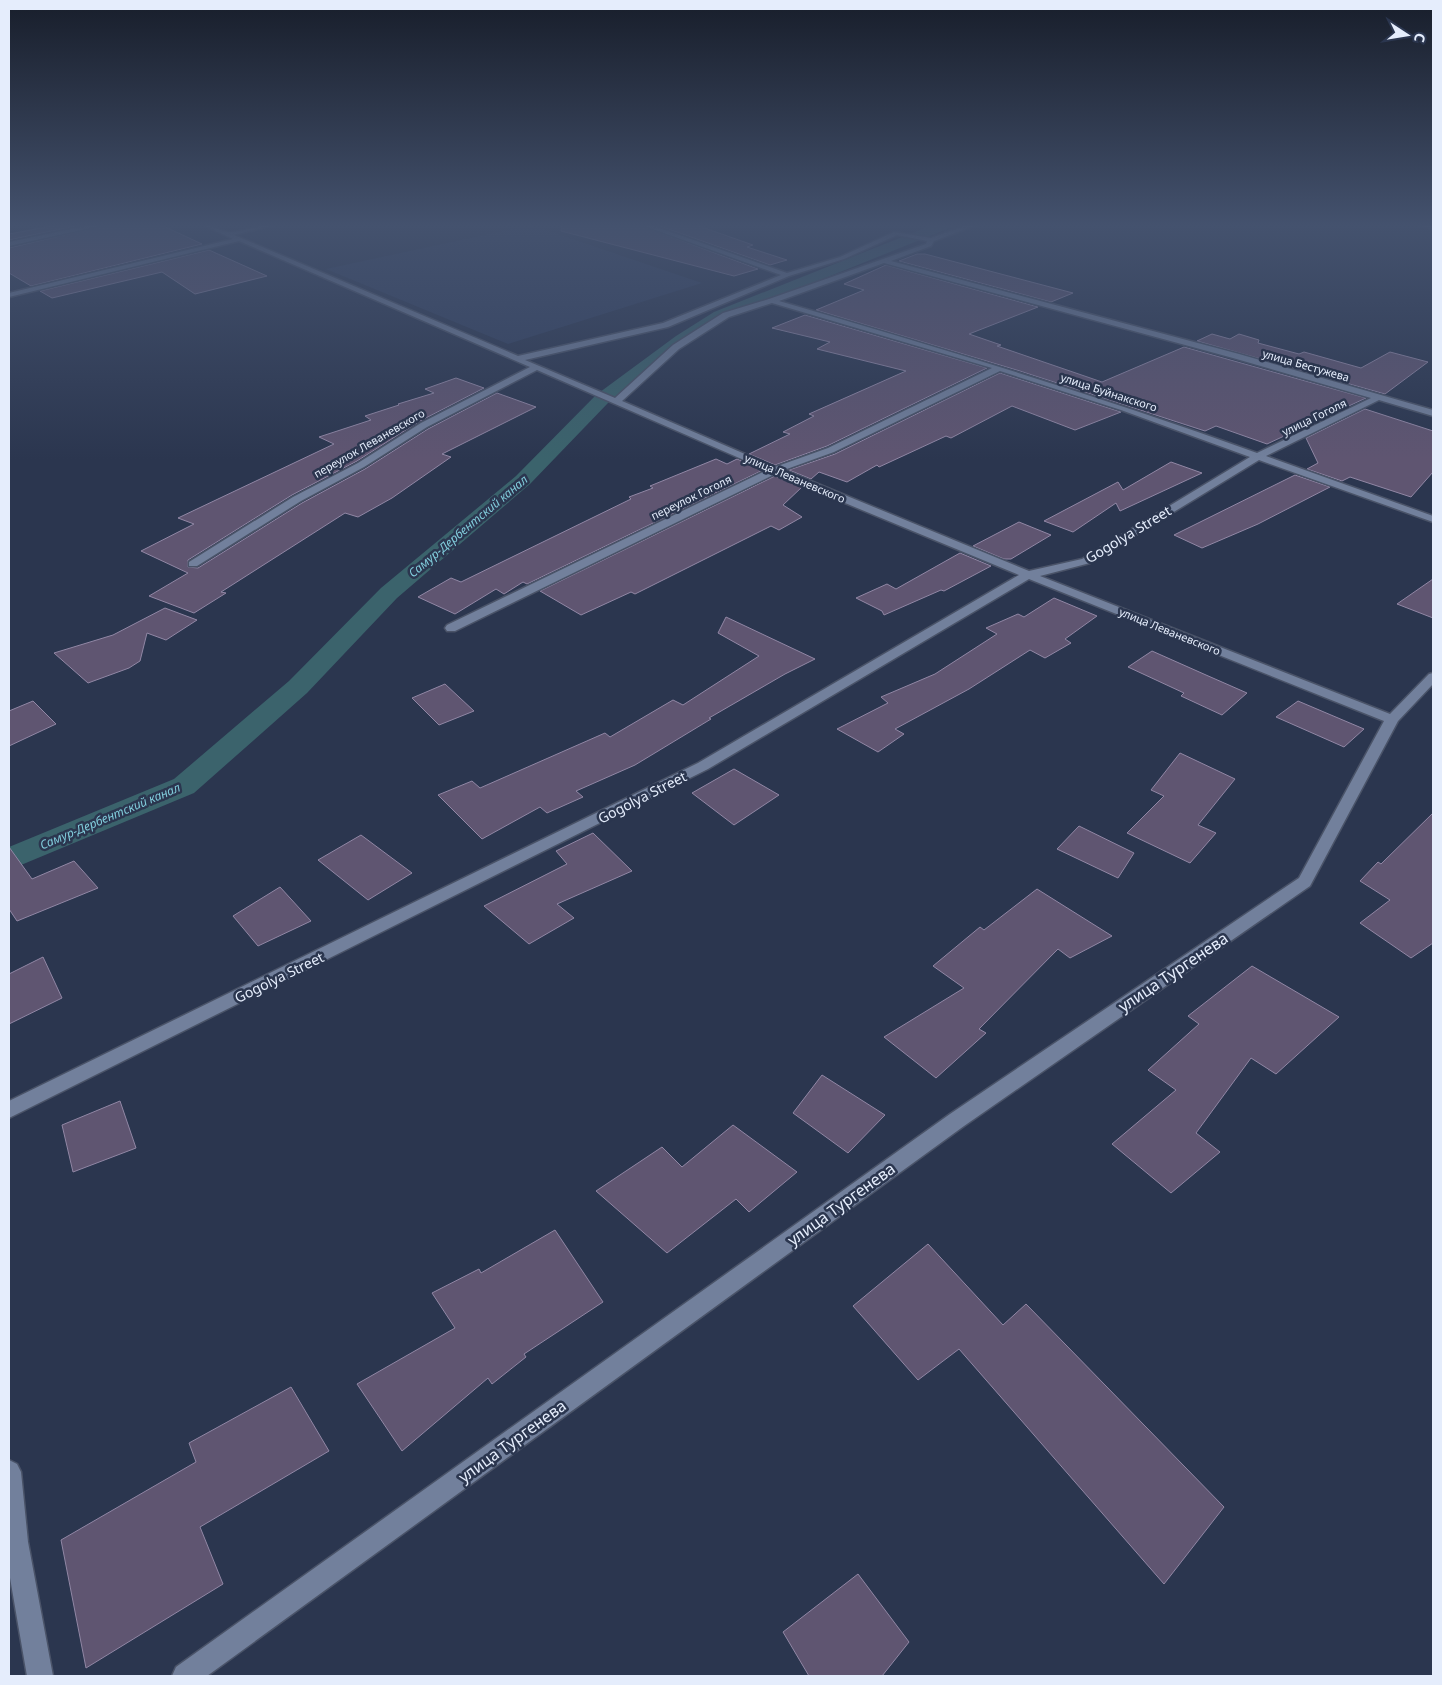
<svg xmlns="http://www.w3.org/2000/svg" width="1442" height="1685" font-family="'Noto Sans',sans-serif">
<rect width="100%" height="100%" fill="#2b364f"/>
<path fill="#32405f" d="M 531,225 L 702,283 L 508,344 L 326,269 Z"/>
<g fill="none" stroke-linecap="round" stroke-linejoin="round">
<path fill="#3b636c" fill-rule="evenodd" d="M 935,224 L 953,224 L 952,227 L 726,318 L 688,342 L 608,403 L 530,484 L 397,598 L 307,693 L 194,793 L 9,870 L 9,847 L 174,779 L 289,681 L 381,588 L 516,476 L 596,395 L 676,336 L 714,312 Z"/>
</g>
<path fill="#5f5571" stroke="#9187a5" d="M 63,224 L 85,224 L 9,240 L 9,234 Z
M 110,224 L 159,224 L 202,244 L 31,286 L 9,273 L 9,248 Z
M 562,224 L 637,224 L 758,269 L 734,276 L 561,231 Z
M 654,224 L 696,225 L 753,245 L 747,247 L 787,260 L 770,265 Z
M 209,250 L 267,276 L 195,294 L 162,272 L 52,298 L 40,291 Z
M 917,254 L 925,254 L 1073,293 L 1051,302 L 899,261 Z
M 886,265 L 1038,307 L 969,334 L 1001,345 L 997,346 L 1102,382 L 1184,347 L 1366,398 L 1267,444 L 1216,426 L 1205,431 L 1020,371 L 816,310 L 864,290 L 844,284 Z
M 805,315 L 987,368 L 827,446 L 775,465 L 749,454 L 790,434 L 783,432 L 814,416 L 809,414 L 906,371 L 817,349 L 830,342 L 772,328 Z
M 1212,334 L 1230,339 L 1239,334 L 1259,340 L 1258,343 L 1299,354 L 1304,352 L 1361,368 L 1390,352 L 1428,362 L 1385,394 L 1197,341 Z
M 1000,373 L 1121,412 L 1075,430 L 1012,406 L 951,438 L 946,436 L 879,467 L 877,465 L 847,482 L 819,472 L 811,479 L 789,470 L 835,454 Z
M 456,378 L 484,388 L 420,421 L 357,461 L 292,495 L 188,560 L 188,567 L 198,568 L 302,503 L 365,469 L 428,429 L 497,393 L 536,407 L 442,454 L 451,457 L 392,498 L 358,517 L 345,513 L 221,592 L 226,593 L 194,613 L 149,596 L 188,573 L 141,551 L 194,524 L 178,518 L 334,444 L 319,437 L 371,420 L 365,416 L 399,405 L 398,404 L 434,393 L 425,389 Z
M 1365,409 L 1433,431 L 1433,472 L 1411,497 L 1350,477 L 1342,481 L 1307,469 L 1318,463 L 1306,438 Z
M 716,459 L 727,464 L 737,459 L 763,470 L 527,584 L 523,582 L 504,594 L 496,589 L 455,614 L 418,597 L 451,578 L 461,582 L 631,499 L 629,497 L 653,488 L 650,486 Z
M 1171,462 L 1202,473 L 1120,511 L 1116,503 L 1073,532 L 1044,521 L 1118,482 L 1123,490 Z
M 1295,475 L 1330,487 L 1258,524 L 1202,548 L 1174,535 Z
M 775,476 L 802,487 L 783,505 L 802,517 L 779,530 L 771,526 L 635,594 L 631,592 L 581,615 L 540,591 Z
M 1019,522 L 1051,535 L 1011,559 L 1004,559 L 973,546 Z
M 960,553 L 991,566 L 944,591 L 941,590 L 884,615 L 882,611 L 856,598 L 887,584 L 896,589 Z
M 1433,579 L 1433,618 L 1397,604 Z
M 1054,598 L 1097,616 L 1065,639 L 1071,643 L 1045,658 L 1030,650 L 969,689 L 895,729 L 904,734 L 878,752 L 837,729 L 888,703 L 881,697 L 935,674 L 997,634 L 986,628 L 1018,614 L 1024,617 Z
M 165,608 L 197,620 L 166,640 L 147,633 L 140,661 L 129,668 L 88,683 L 54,653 L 113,635 Z
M 726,617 L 815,659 L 785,674 L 709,718 L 711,719 L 635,765 L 576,791 L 583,797 L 547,813 L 540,807 L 482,839 L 438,795 L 472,781 L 480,788 L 605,733 L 610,737 L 673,700 L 683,705 L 759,656 L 718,633 Z
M 1152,651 L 1206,675 L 1247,693 L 1222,715 L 1181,696 L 1184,693 L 1128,667 Z
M 445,684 L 474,711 L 439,725 L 412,698 Z
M 33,701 L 56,724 L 9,746 L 9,711 Z
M 1298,701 L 1364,729 L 1344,747 L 1276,717 Z
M 1180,753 L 1235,779 L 1198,825 L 1216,833 L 1190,863 L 1127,833 L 1164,796 L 1151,790 Z
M 734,769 L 779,795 L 734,825 L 692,793 Z
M 1433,813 L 1433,943 L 1411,958 L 1360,923 L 1390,900 L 1360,881 L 1378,862 L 1381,864 Z
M 1079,826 L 1134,853 L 1118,878 L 1057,849 Z
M 593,833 L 632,871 L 557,904 L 574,918 L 529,944 L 484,906 L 567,864 L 556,851 Z
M 361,835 L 412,873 L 368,900 L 318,860 Z
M 9,847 L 32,879 L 74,861 L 98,888 L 17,921 L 9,909 Z
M 280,887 L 311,921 L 258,946 L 233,916 Z
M 1037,889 L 1112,936 L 1070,958 L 1058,949 L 979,1029 L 986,1033 L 936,1078 L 884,1037 L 964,988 L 933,966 L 980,927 L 984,930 Z
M 43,957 L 62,998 L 9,1024 L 9,974 Z
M 1252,966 L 1339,1017 L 1276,1074 L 1251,1058 L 1196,1133 L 1220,1152 L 1171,1193 L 1112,1144 L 1176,1090 L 1148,1070 L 1199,1024 L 1188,1016 Z
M 822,1075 L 885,1115 L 848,1153 L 793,1113 Z
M 120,1101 L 136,1148 L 73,1172 L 62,1125 Z
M 733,1125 L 797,1172 L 749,1212 L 736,1199 L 667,1253 L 596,1191 L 662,1147 L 682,1167 Z
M 555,1230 L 603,1302 L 524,1354 L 526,1357 L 492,1384 L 488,1378 L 402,1451 L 357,1384 L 455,1328 L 432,1293 L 479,1269 L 481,1273 Z
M 928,1244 L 1003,1325 L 1026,1304 L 1224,1507 L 1164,1584 L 959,1349 L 918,1380 L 853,1306 Z
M 291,1387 L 329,1451 L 200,1527 L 223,1584 L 86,1668 L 61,1540 L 196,1462 L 189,1443 Z
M 858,1574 L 909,1642 L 882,1676 L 809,1676 L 783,1632 Z"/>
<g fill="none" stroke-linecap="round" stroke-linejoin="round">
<defs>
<path id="street" d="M 95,224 L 108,224 L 9,246 L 9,242 Z
M 201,224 C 211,224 219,231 228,232 C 241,233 262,224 277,224 L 234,235 L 518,356 L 663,323 L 781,275 L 639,224 L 648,224 L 787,273 L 840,257 L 894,232 L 931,238 L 970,224 L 979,224 L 934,241 L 931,246 L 891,261 L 1239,354 L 1433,410 L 1433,416 L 1379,400 L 1266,456 L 1433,516 L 1433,522 L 1259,460 L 1090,563 L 1040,576 L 1390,714 L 1429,674 L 1433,673 L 1433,684 L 1398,721 L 1310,886 L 964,1126 L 207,1676 L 172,1676 L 176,1667 L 950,1114 L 1299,878 L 1384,721 L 1029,579 L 708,769 L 9,1118 L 9,1101 L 698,763 L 1019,575 L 775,474 L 455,631 L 447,631 L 445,628 L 447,625 L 767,470 L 537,370 L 427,427 L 364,467 L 301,501 L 197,566 L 189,566 L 189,562 L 293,497 L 358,463 L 421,423 L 530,367 L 239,241 L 9,297 L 9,293 L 233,239 ZM 897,235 L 927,241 L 926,244 L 769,299 L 723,313 L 673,345 L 615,398 L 525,360 L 668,327 L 789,276 L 844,259 ZM 884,263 L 1233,358 L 1371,398 L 1257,453 C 1100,396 940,348 779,301 ZM 772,303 L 992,368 L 828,448 L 775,467 L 622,401 L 679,349 L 729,317 ZM 1000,371 L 1121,410 L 1250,457 L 1082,559 L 1029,571 L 784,470 L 834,452 Z
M 1414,224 L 1433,225 L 1433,229 Z
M 9,1460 L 17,1464 L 21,1472 L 28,1542 L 53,1676 L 27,1676 L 9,1572 Z"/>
</defs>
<use href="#street" stroke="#4a5368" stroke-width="3"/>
<use href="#street" fill="#72809c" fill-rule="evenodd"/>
</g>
<linearGradient id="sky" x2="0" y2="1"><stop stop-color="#181e2b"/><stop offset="0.49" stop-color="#44526e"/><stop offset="1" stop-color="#44526e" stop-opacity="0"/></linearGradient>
<rect width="1442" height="460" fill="url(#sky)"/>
<g text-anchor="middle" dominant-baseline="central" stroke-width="5" stroke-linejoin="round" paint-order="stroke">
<g font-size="11" fill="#e5edfc" stroke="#2b364f">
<text transform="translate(1306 365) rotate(16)">улица Бестужева</text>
<text transform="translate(1109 392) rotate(18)">улица Буйнакского</text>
<text transform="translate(1314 417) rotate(-26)">улица Гоголя</text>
<text transform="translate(369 443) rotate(-30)">переулок Леваневского</text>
<text transform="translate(795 478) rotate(23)">улица Леваневского</text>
<text transform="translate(691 497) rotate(-26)">переулок Гоголя</text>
<text transform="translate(1170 631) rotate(22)">улица Леваневского</text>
</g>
<g font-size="12" font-style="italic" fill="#81ccdb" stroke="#2b364f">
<text transform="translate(468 526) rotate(-40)">Самур-Дербентский канал</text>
<text transform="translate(110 816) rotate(-23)">Самур-Дербентский канал</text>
</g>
<g font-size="14" fill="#e5edfc" stroke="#2b364f">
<text transform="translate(1128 534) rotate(-31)">Gogolya Street</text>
<text transform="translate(642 797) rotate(-27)">Gogolya Street</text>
<text transform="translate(279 977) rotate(-26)">Gogolya Street</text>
</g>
<g font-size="16" fill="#e5edfc" stroke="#2b364f">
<text transform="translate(1173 972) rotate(-34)">улица Тургенева</text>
<text transform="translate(841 1204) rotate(-36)">улица Тургенева</text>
<text transform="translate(512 1441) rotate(-36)">улица Тургенева</text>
</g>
</g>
<rect width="1442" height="1685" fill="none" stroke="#e5edfc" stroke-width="20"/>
<g transform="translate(1407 35) rotate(102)" stroke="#2b364f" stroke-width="4" paint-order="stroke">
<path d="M0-4L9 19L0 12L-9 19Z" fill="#e5edfc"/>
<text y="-8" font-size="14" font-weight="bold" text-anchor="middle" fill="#e5edfc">С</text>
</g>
</svg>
